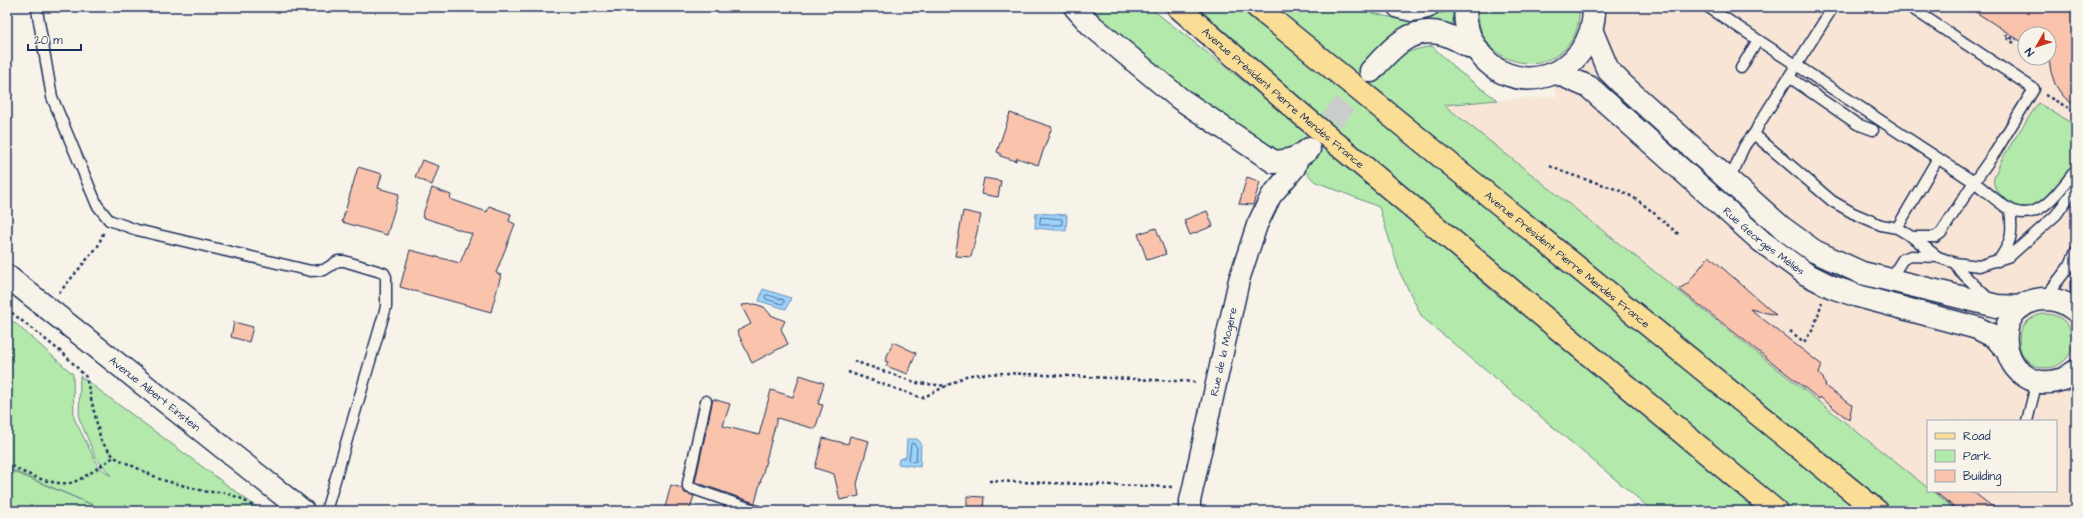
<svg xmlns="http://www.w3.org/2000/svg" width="2083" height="518" font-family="'Architects Daughter',sans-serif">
<rect width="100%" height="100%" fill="#f7f3e8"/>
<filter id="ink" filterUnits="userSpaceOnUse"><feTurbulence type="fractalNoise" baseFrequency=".025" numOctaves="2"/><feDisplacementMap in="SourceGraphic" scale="8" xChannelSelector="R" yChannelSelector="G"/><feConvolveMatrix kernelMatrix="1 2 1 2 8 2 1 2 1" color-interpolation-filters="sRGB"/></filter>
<g filter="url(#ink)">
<path fill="#f8e5d6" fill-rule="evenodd" d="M 1579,7 L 2076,7 L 2076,511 L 1957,511 L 1932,491 L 2056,491 L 2056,421 L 1928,421 L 1928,488 L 1443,105 L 1557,96 L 1542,62 L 1554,57 L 1564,50 L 1572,39 L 1577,28 ZM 2025,34 L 2049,34 L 2049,58 L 2025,58 Z"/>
<path fill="#b3e9ab" stroke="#678c84" d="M 1083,7 L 1149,7 L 1325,145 L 1497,295 L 1554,338 L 1760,511 L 1653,511 L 1422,317 L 1400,273 L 1379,207 L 1314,181 L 1304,170 L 1316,152 L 1303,140 L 1297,148 L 1272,154 L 1171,86 Z
M 1197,7 L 1240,7 L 1581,285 L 1866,511 L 1789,511 L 1318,114 Z
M 1276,7 L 1348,7 L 1398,19 L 1421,18 L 1453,10 L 1453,28 L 1367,67 L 1381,79 C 1397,55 1403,52 1432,46 L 1457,70 L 1497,100 L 1444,105 L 1928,488 L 1928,491 L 1932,491 L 1957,511 L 1893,511 L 1854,477 L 1612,284 L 1381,92 L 1332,55 Z
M 1478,7 L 1579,7 C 1584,81 1475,82 1478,7 Z
M 2038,103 L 2076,126 L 2076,165 C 2056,186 2037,226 2004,198 C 1998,193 1992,186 1994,178 C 2000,157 2026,123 2038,103 Z
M2019 341a27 27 0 1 1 54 0a27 27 0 1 1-54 0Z
M 7,318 L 15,323 L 73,374 L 74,418 L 98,466 L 111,476 L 95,456 L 79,418 L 80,376 L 262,511 L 7,511 L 7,469 L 100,508 L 7,468 Z"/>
<path fill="#9cd2fb" stroke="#6891bc" d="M 1036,213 L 1067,215 L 1066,231 L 1035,228 Z
M 763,289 L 791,298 L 786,309 L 759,301 Z
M 907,439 L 917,439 L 921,443 L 920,467 L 898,464 L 899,459 L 906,457 Z"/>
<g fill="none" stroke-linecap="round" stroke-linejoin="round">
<path stroke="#4f709d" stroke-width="1" d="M 1041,217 L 1062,219 L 1062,225 L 1040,225 Z
M 768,295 L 784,300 L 784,303 L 782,304 L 766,299 L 765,296 Z
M 913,443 L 917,447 L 916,461 L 914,462 L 909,460 L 911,444 Z"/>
</g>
<path fill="#fac3ac" stroke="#1b2f5e" d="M 1968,7 L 2076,7 L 2076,107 L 2062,95 L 2055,84 L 2051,72 L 2049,60 L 2046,58 L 2049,58 L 2049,34 L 2025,34 L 2025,44 Z
M 1010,113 L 1052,127 L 1038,165 L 1017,158 L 1016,161 L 1000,156 L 1000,153 L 997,152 Z
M 422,160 L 439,166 L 432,185 L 415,177 Z
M 358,167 L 382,174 L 378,188 L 399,194 L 387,235 L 342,222 Z
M 1247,177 L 1260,182 L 1253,205 L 1239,204 Z
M 984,178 L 1001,181 L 998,197 L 981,194 Z
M 432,188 L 451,195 L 450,199 L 487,212 L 489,206 L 511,214 L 509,221 L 515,224 L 496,273 L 501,275 L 491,312 L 400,287 L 410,250 L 460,263 L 472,234 L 422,217 Z
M 963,211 L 981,215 L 971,257 L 955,256 Z
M 1207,211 L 1213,226 L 1190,235 L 1184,220 Z
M 1156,228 L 1166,254 L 1147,260 L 1138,234 Z
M 1709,256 L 1776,315 L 1750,309 L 1822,365 L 1819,374 L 1823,378 L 1826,387 L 1852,405 L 1849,420 L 1820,397 L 1819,399 L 1679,289 L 1688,283 Z
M 755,304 L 764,307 L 771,315 L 785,321 L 781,329 L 788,344 L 752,363 L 737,331 L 751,324 L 741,305 Z
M 234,322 L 253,327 L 249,342 L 231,337 Z
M 893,342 L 916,353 L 908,374 L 886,366 L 888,362 L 885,361 Z
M 800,375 L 824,383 L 818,404 L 823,405 L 815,429 L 777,418 L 755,503 L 695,482 L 713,399 L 730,404 L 723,426 L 759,435 L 771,390 L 793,397 Z
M 850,436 L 869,441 L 857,484 L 859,496 L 840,500 L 834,474 L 815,468 L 823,438 L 848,444 Z
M 671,485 L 682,488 L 685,493 L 694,496 L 689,511 L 664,511 Z
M 1934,491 L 1972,491 L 1998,511 L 1959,511 Z
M 967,496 L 984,497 L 983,511 L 967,511 Z"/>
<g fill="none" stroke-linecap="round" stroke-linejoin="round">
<path stroke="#cbcccc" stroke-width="22" stroke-dasharray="22 11" stroke-linecap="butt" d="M 1311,147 L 1369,73"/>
<defs>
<path id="lane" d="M 38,7 L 37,10 L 52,97 L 97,205 L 109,220 L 137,230 L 311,271 L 324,270 L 338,261 L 344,261 L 384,273 L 386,277 L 386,307 L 326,511
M 1708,7 L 1974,182 L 1996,151 L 2034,89 L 1910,7
M 1741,68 L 1758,40
M 1789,77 L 1857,124 L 1873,130
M 1755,135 L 1832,201 L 1853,213 L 1881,225 L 1897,228 L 1912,237 L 1938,257
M 1728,178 C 1738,168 1737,160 1744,147 C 1749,137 1754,138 1759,124 L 1833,7
M 1897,228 L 1938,158
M 1912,237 L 1935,237 L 1941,233 L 1974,182 C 1985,190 1997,202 2009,209 C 2039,225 2060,189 2076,170
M 1998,261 C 2012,242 2013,233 2010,209
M 1955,263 L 1960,271 L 1988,298
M 1886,279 L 1894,273 L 1903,259 L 1911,256 L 1938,257 L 1955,263 L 1979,266 L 2010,256 L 2056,215 L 2076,187
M 2076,283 L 2076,289
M 2044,299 L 2070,265 L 2076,251
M 706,401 L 688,483 L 688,487 L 757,511
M 2027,421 L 2037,381"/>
<g id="street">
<path id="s1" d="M 1190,511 L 1190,501 L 1239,280 L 1257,225 L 1271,196 L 1295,168 L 1298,158"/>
</g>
<g id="secondary">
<path d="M 1075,7 L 1091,25 L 1179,98 L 1274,162 C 1289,161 1297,159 1309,149"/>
<path d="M 1399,7 L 1412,10 L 1427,7"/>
<path d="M 1466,7 C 1464,18 1467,33 1473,43 C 1507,106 1595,79 1594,7"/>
<path d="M 1592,32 L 1608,70 L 1624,86 L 1781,227 L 1814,251 L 1862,273 L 1997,306 L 2021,307"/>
<path d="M 1371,71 C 1391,49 1410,25 1443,34 C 1454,37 1466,45 1477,50"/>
<path id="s2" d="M 1557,73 L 1589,87 L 1761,241 L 1806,274 L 1832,287 L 1858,296 L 1977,328 L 1995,337 L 2006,349"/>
<path id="s3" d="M 7,276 L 303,511"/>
<path d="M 2076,311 C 2064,301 2052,297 2036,300 C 1983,312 2005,397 2060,380 C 2066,379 2071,374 2076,371"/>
</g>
<g id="primary">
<path id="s4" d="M 1178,7 L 1295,109 L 1776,511"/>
<path id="s5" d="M 1257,7 L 1877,511"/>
</g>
</defs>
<use href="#lane" stroke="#1b2f5e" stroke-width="13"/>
<use href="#street" stroke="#1b2f5e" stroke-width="23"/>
<use href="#secondary" stroke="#1b2f5e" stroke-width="25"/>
<use href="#primary" stroke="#1b2f5e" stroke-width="25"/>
<path stroke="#1b2f5e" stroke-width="2.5" stroke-dasharray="3 3" stroke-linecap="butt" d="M 2014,43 L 2005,37 L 2006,35 L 2015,40 L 2016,39
M 2045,95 L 2076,112
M 1550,166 C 1572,177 1595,181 1618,190 C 1642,199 1660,220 1680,235
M 59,293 L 98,246 L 104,231
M 7,309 L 65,355 L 86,377 L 101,441 L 114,457 L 162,480 L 208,492 L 222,492 L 240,498 L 261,511
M 1790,331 L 1804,342 L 1814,328 L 1822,302
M 854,361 L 917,383 L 947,386
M 848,372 L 922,398 L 968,375 L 1005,373 L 1197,382
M 7,463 C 21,473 57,488 74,482 C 88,476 101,465 114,457
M 989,481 L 1174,487"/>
<use href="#lane" stroke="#f7f3e8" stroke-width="10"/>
<use href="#street" stroke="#f7f3e8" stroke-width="20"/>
<use href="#secondary" stroke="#f7f3e8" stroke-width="22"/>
<use href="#primary" stroke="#fbde96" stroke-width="22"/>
</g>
</g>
<g text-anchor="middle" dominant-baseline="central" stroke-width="3.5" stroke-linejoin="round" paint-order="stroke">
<g font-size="11" fill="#1b2f5e" stroke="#f7f3e8">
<text stroke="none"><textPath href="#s4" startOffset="139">Avenue Président Pierre Mendès France</textPath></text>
<text stroke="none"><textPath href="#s2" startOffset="268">Rue Georges Méliès</textPath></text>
<text stroke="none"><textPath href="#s5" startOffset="400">Avenue Président Pierre Mendès France</textPath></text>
<text stroke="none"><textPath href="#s1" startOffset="163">Rue de la Mogère</textPath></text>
<text stroke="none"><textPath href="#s3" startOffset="189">Avenue Albert Einstein</textPath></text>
</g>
</g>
<rect width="2083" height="518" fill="none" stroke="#f7f3e8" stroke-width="24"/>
<rect x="12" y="12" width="2059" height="494" fill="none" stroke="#1b2f5e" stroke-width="1.5" filter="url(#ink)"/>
<rect x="1927" y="420" width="130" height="72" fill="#f7f3e8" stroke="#9fa5b1"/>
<rect x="1935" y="433" width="20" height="6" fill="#fbde96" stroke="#9fa5b1"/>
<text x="1963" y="440" font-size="12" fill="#1b2f5e">Road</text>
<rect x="1935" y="450" width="20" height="12" fill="#b3e9ab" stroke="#9fa5b1"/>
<text x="1963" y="460" font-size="12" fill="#1b2f5e">Park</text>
<rect x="1935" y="470" width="20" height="12" fill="#fac3ac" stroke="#9fa5b1"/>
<text x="1963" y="480" font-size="12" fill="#1b2f5e">Building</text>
<g transform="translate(2037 46) rotate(231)"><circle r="19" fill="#f7f3e8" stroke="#9fa5b1"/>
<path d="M0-3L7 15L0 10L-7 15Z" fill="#c8321e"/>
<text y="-6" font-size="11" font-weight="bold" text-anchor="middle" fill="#1b2f5e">N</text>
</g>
<path d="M28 44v6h53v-6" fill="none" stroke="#1b2f5e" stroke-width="2"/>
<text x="34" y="44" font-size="12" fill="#1b2f5e" stroke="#f7f3e8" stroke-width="3" paint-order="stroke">20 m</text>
</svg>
